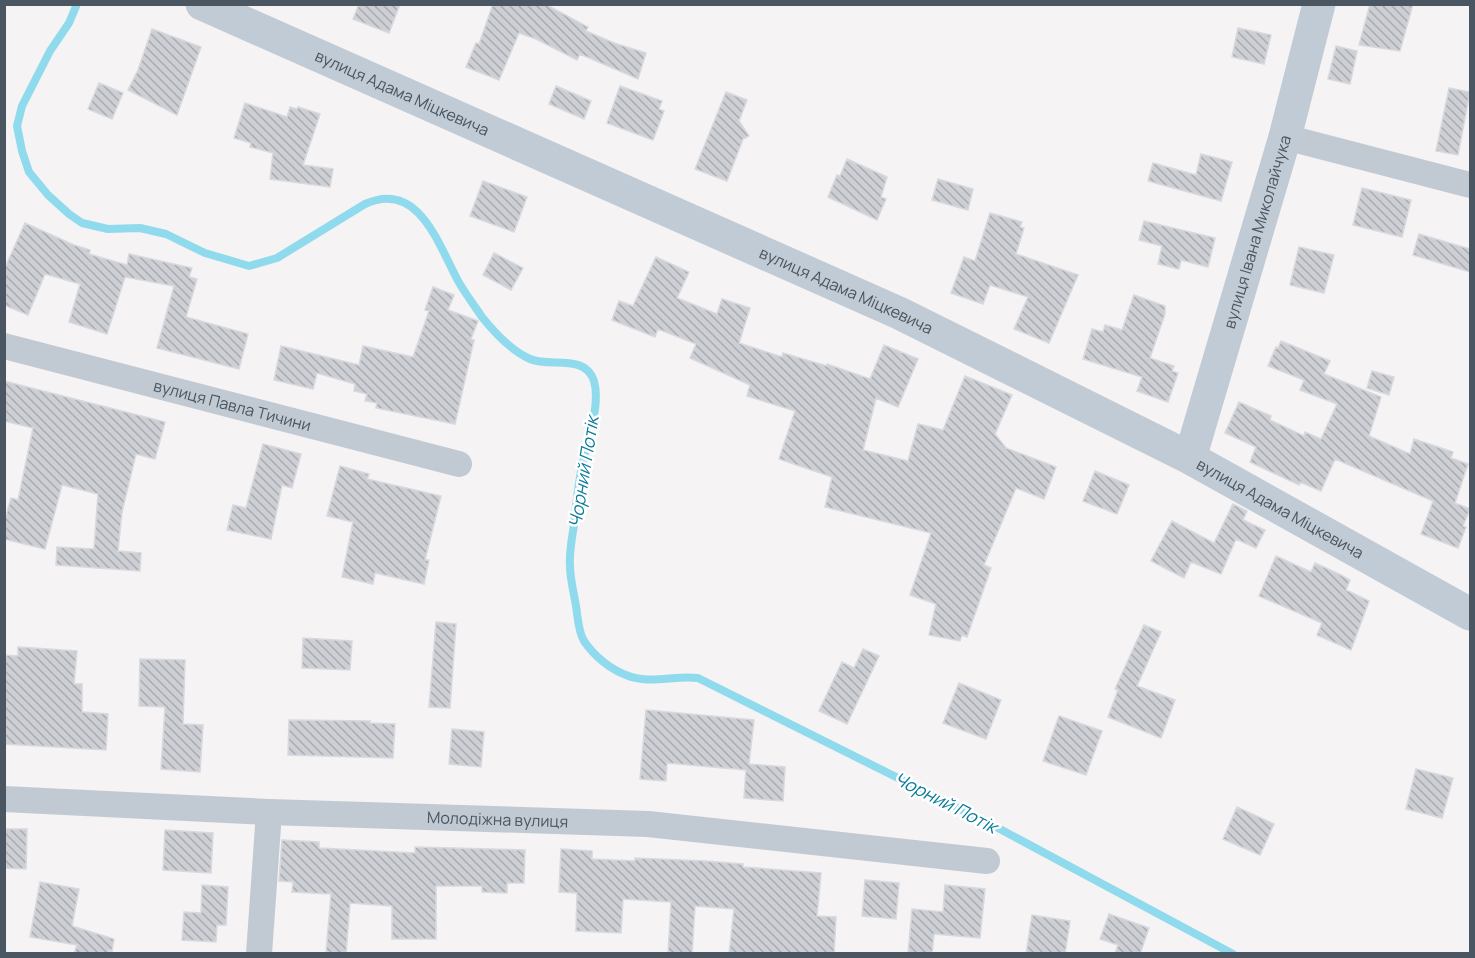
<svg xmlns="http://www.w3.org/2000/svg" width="1475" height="958" font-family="Manrope,sans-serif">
<defs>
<pattern id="building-back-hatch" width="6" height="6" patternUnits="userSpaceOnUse" patternTransform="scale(1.5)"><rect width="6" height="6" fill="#cdcfd5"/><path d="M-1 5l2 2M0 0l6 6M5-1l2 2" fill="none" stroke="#a8abb0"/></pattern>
</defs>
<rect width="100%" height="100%" fill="#f5f3f3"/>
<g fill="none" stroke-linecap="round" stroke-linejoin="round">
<path stroke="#90daee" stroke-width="8" d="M 77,4 L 69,23 L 50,51 L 22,106 L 17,126 L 22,151 L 29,172 L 48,195 L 69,214 L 82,223 L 108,229 L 140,228 L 166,234 L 205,253 L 249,266 L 277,258 L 365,204 C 418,180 438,243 457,279 C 464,292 474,305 482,317 C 494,332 512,351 530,359 C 550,368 585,353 594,381 C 601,405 587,443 582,466 C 578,485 576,505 574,525 C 572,538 569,552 570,566 C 570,579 574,593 576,606 C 578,618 578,631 584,641 C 594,656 610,669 626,675 C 650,685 673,675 698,678 L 998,828 L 1233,954"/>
</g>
<path fill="url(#building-back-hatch)" stroke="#d7d9de" stroke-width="1.5" d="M 359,4 L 400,4 L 389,33 L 353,19 Z
M 493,4 L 545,4 L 588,27 L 586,31 L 614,43 L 646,53 L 638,79 L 580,54 L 577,60 L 536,39 L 519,33 L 499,80 L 466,67 L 476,43 L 479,44 Z
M 1370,4 L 1413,4 L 1400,51 L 1359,45 Z
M 1238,28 L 1271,35 L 1264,64 L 1232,57 Z
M 152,29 L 201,47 L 177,115 L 128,90 L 138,70 Z
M 1336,46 L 1357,51 L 1350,84 L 1328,79 Z
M 99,83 L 123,93 L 112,119 L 88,109 Z
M 556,86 L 591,101 L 584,119 L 549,104 Z
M 620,86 L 662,101 L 659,109 L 664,111 L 653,140 L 607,123 Z
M 1449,88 L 1470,92 L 1458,155 L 1436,151 Z
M 726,92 L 747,100 L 739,121 L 749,136 L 743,139 L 727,181 L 695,169 Z
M 245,103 L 287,117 L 290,107 L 297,109 L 298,107 L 320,114 L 303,165 L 333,169 L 330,187 L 270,179 L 273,153 L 250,147 L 251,143 L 234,138 Z
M 1201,154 L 1232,162 L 1221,201 L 1148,181 L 1153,163 L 1196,175 Z
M 847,159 L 887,177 L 881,197 L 886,199 L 877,220 L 828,197 L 837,175 L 840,176 Z
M 938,179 L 973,189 L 968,210 L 932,200 Z
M 483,181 L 527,197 L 514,232 L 470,216 Z
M 1362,188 L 1411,200 L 1402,237 L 1353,225 Z
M 990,213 L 1022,222 L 1020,227 L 1024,228 L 1016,254 L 1078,275 L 1049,343 L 1014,329 L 1028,297 L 990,285 L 983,304 L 951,293 L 964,257 L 975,261 Z
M 1144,221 L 1215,238 L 1208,267 L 1181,260 L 1179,269 L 1158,264 L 1162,246 L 1139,240 Z
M 25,223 L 74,245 L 90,250 L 89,254 L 127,265 L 129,254 L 192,268 L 189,277 L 197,279 L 186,317 L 248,334 L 239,369 L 157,348 L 174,286 L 125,277 L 107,334 L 69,322 L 80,284 L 45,274 L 28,315 L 4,305 L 4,270 Z
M 1419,234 L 1470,249 L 1470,272 L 1413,255 Z
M 1299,247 L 1334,255 L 1324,293 L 1290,285 Z
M 494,253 L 523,268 L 511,290 L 483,275 Z
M 656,257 L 689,272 L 677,298 L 717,314 L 722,299 L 750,308 L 739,343 L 782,357 L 783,353 L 827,366 L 827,364 L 870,379 L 884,345 L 918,359 L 898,407 L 876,398 L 863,450 L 908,461 L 918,424 L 943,430 L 965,376 L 1012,395 L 995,434 L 1006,448 L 1056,467 L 1044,499 L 1016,488 L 984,565 L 991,568 L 967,637 L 962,635 L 960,641 L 929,635 L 936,604 L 910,595 L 931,533 L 825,507 L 832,477 L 779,459 L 795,411 L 747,396 L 750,385 L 690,358 L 696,344 L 658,329 L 655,337 L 612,320 L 619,301 L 633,306 Z
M 433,287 L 454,295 L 448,310 L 478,321 L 471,339 L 474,340 L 455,424 L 376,408 L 377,403 L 365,401 L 367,394 L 354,391 L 355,384 L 317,373 L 313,389 L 274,380 L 281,346 L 359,365 L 363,346 L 413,357 L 429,311 L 425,310 Z
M 1134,295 L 1165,306 L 1165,314 L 1150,358 L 1174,366 L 1172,371 L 1178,373 L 1168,402 L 1137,391 L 1142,377 L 1083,359 L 1092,329 L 1103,332 L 1105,325 L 1122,330 Z
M 1281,341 L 1330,361 L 1324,374 L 1381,397 L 1369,436 L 1410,454 L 1414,439 L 1453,452 L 1451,458 L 1468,464 L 1455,503 L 1470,509 L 1463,526 L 1466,527 L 1458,548 L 1421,534 L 1433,501 L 1335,459 L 1321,491 L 1300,482 L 1299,485 L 1250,462 L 1256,447 L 1225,433 L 1239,402 L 1271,416 L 1270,420 L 1304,436 L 1305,432 L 1321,439 L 1337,404 L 1300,390 L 1304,380 L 1268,366 L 1276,347 L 1278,348 Z
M 1372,371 L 1394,377 L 1389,395 L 1367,388 Z
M 4,381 L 165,422 L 155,459 L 136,454 L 122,512 L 118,551 L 141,553 L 140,571 L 56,565 L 57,547 L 94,549 L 98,494 L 62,485 L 45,549 L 4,539 L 4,523 L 11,498 L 18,500 L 33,428 L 4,421 Z
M 263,444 L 301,454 L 292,488 L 282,485 L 271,539 L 227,530 L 233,505 L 246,508 Z
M 340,466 L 369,474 L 367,479 L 441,496 L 425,560 L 429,560 L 424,584 L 375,573 L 373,584 L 342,577 L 353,522 L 327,516 Z
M 1095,471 L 1129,485 L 1117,514 L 1083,501 Z
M 1233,504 L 1247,511 L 1243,520 L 1265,530 L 1256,548 L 1236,539 L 1221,574 L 1191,562 L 1184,578 L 1151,561 L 1172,521 L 1214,543 Z
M 1276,556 L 1311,572 L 1315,563 L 1339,574 L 1350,580 L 1346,590 L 1369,601 L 1351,650 L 1317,635 L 1322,623 L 1259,596 Z
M 436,622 L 456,624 L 450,708 L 429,707 Z
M 1144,625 L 1161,632 L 1137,686 L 1175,700 L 1161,738 L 1108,717 L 1118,690 L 1115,689 Z
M 303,638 L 352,641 L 350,670 L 302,668 Z
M 18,647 L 77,651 L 74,684 L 82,684 L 82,712 L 108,714 L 106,750 L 4,744 L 4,655 L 18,656 Z
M 863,649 L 879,656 L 847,724 L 819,711 L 842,662 L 854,668 Z
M 140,659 L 185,660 L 183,724 L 203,725 L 200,772 L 161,769 L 165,707 L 139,706 Z
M 959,683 L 1001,700 L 986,739 L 943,723 Z
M 646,710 L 754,720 L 749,764 L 785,767 L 783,801 L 744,798 L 746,770 L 667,763 L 666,781 L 640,779 Z
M 1059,716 L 1102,731 L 1086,775 L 1043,761 Z
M 289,720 L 370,721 L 370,723 L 395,724 L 393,758 L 288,755 Z
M 452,729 L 484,732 L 481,767 L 449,764 Z
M 1416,769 L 1453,778 L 1442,818 L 1406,809 Z
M 1237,807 L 1274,824 L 1260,855 L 1223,839 Z
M 4,829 L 27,829 L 26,869 L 4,868 Z
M 165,830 L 213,833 L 211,873 L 163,870 Z
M 282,840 L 319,842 L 319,848 L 415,853 L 415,847 L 525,850 L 524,883 L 507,883 L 507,893 L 482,892 L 482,886 L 436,886 L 436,939 L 392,939 L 392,906 L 350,903 L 346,954 L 326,952 L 331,894 L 292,892 L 293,882 L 279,881 Z
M 561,849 L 592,851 L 592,859 L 635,861 L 635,858 L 705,861 L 743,864 L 743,867 L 821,873 L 817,916 L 836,917 L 834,954 L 729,954 L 734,909 L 695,906 L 692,954 L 668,954 L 671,902 L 623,899 L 621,933 L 576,931 L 577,893 L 559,892 Z
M 865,880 L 899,883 L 896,919 L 862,916 Z
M 40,882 L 79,889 L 72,926 L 114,939 L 112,951 L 109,950 L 108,954 L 74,954 L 77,945 L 30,937 Z
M 202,885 L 228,887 L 226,925 L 217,925 L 216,942 L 182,940 L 184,912 L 201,913 Z
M 945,885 L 985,889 L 980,938 L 934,934 L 932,954 L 908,954 L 912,909 L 943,912 Z
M 1109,914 L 1149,928 L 1140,954 L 1115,954 L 1118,945 L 1100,939 Z
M 1032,915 L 1070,921 L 1065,954 L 1026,954 Z"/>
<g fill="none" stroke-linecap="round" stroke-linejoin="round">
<g stroke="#c1cad2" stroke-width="26">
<path d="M 1285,137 L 1470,185"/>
<path id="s1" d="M 4,346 L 459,464"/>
<path id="s2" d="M 4,799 L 269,812 L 648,824 L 987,861"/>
<path d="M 259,954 L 269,812"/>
</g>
<g stroke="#c1cbd6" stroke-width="33">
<path id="s3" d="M 202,4 L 899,313 L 1190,458 L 1470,614"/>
<path id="s4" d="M 1190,458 L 1285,137 L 1319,4"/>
</g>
</g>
<g text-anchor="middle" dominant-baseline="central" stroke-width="5" stroke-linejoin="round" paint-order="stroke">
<g font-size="16" fill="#4a5661" stroke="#fff">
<text stroke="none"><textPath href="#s3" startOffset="219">вулиця Адама Міцкевича</textPath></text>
<text stroke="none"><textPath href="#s4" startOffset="236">вулиця Івана Миколайчука</textPath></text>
<text stroke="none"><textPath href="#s3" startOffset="705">вулиця Адама Міцкевича</textPath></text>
<text stroke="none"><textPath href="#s1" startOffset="236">вулиця Павла Тичини</textPath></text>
<text stroke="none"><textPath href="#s3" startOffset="1191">вулиця Адама Міцкевича</textPath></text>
<text stroke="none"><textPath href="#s2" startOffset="494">Молодіжна вулиця</textPath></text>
</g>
<g font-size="18" font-style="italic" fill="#0c7c9b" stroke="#fff">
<text transform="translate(583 472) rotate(-81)">Чорний Потік</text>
<text transform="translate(946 802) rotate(27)">Чорний Потік</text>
</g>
</g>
<rect width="1475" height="958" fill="none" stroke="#4a5661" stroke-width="12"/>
</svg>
